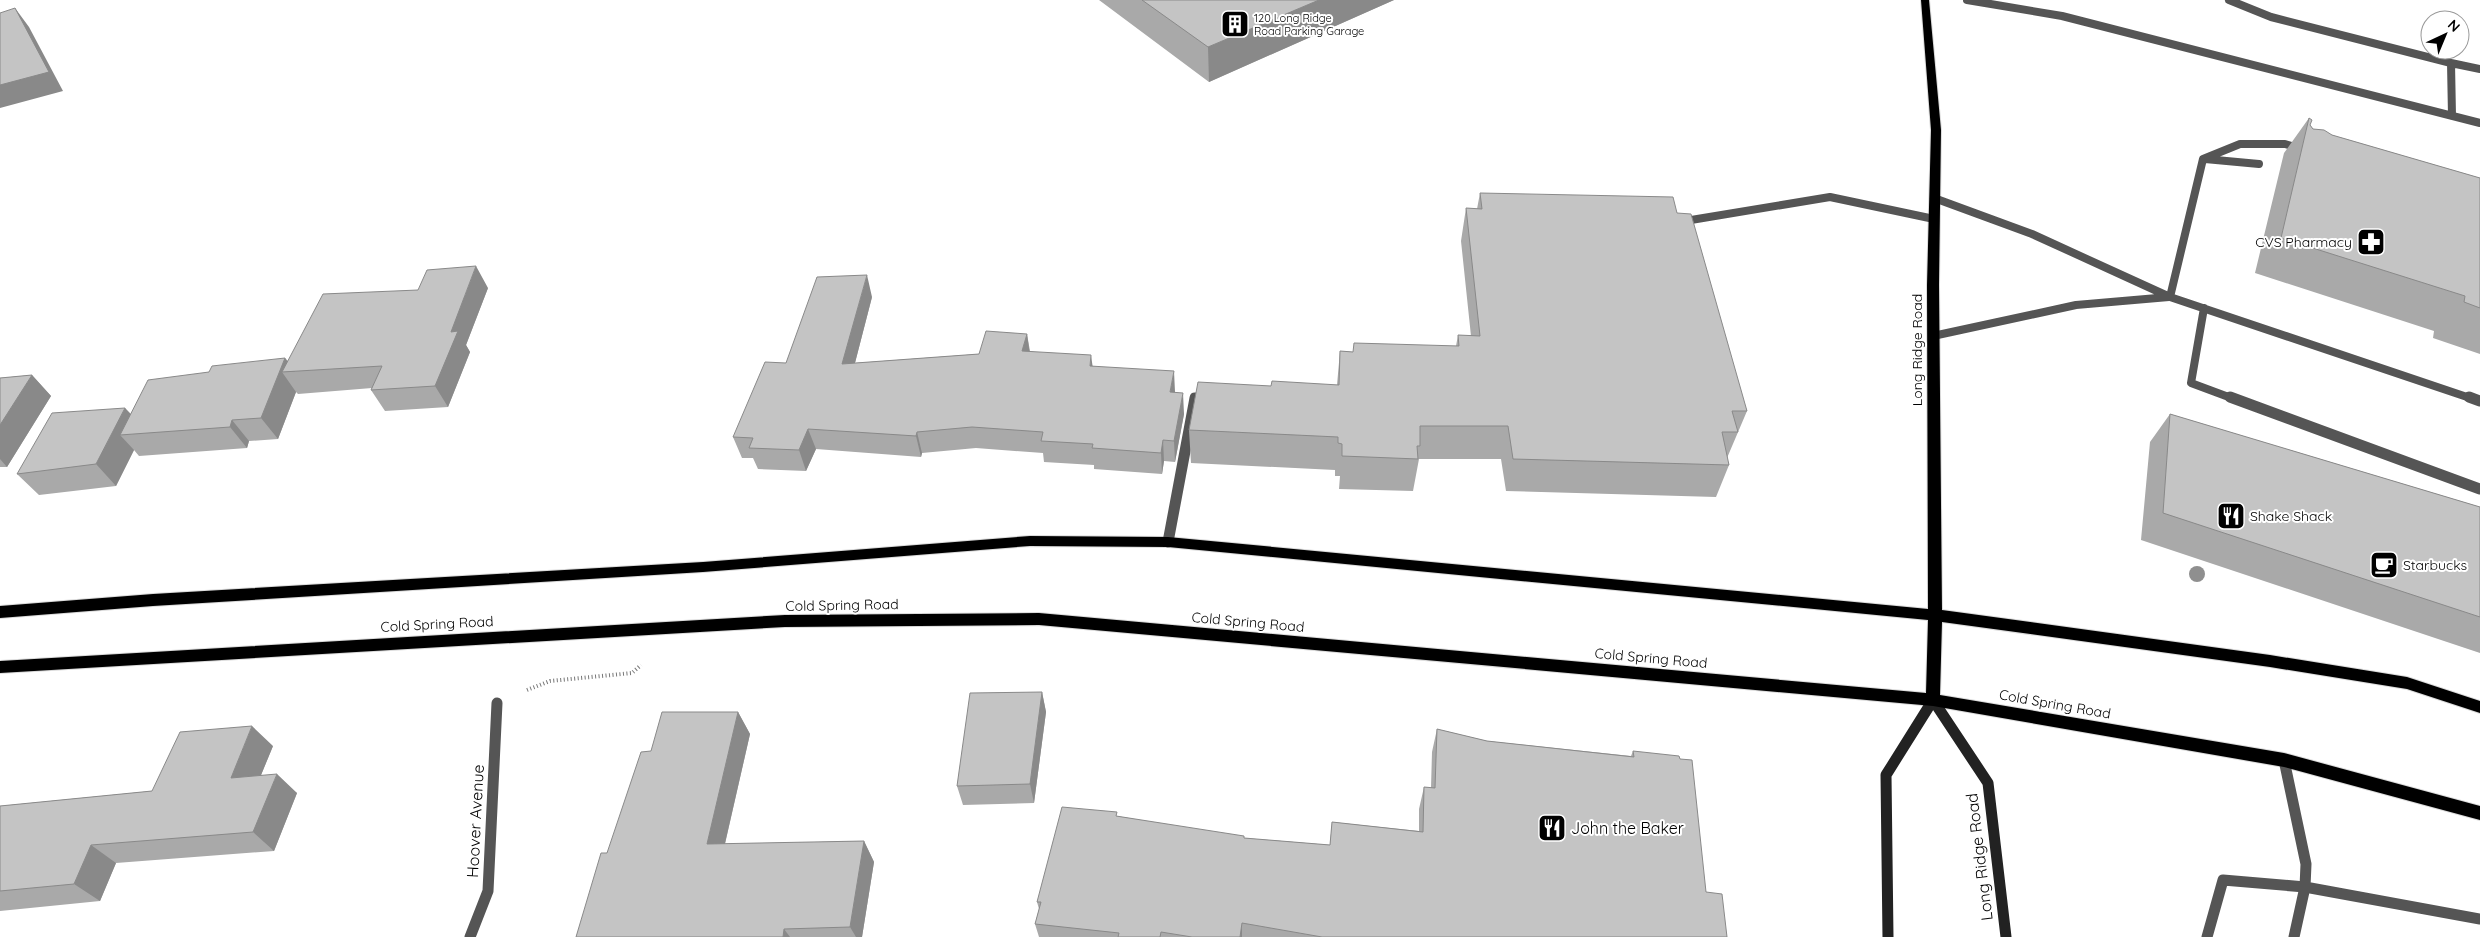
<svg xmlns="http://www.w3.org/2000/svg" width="2480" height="937" font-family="Quicksand,sans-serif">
<rect width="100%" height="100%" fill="#fff"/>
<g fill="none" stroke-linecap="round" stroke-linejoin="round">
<defs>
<path id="primary" d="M 1921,0 L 1929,0 L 1941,130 L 1939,285 L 1942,610 L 2270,655 L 2407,677 L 2480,701 L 2480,713 L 2407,689 L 2270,667 L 1942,622 L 1940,695 L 2284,753 L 2480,806 L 2480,820 L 2284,767 L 1933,706 L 1039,625 L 785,627 L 0,673 L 0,661 L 785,615 L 1039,613 L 1926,693 L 1928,620 L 1168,547 L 1030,546 L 703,572 L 153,606 L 0,618 L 0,606 L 153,594 L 703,562 L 1030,536 L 1168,537 L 1928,609 L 1927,285 L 1931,130 Z"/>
</defs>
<use href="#primary" stroke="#dbdbdb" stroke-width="2"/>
<path stroke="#777" stroke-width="4" stroke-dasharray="1 2.5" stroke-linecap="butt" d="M 527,690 L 550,681 L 632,673 L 641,665"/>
<path stroke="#555" stroke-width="8" d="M 1967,0 L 2062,16 L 2480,123
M 2229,0 L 2271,17 L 2451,63
M 2452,116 L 2451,63 L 2480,69
M 2205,159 L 2259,164
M 1934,198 L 2032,234 L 2170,297 L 2473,399
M 1679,222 L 1830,197 L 1934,219
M 2170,297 L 2203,159 L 2240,144 L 2285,144 L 2302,149
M 2204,308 L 2191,383 L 2234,399
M 1933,336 L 2076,305 L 2169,297
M 1195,399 L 1204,399"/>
<path stroke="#555" stroke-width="11" d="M 2230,397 L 2480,489
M 2469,397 L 2480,401
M 1168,542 L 1195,398 L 1208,399
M 2284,760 L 2306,864 L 2305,887 L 2294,937
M 2207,937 L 2223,880 L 2305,887 L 2480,919"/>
<path stroke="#555" stroke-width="11" d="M 470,937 L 488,891 L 497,703"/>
<path stroke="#222" stroke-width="11" d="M 1888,937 L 1886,775 L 1933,700 L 1988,783 L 2006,937"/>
<use href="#primary" fill="#000" fill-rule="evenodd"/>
</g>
<circle fill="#8f8f8f" cx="2197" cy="574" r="8"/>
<path fill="#a9a9a9" d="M 1099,0 L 1394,0 L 1209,82 Z
M 2309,118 L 2310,125 L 2313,129 L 2332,135 L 2480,178 L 2480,354 L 2433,338 L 2434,331 L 2255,273 L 2284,153 Z
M 1480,193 L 1677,213 L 1747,411 L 1727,458 L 1729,465 L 1716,497 L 1506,491 L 1501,459 L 1419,459 L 1413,491 L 1339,489 L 1340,476 L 1335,476 L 1335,470 L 1191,463 L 1189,430 L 1271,386 L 1337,385 L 1340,351 L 1353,352 L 1456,346 L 1458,335 L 1471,336 L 1461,241 L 1466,208 L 1477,209 Z
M 488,288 L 466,345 L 470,352 L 448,407 L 385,411 L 371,390 L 372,388 L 298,394 L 296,392 L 278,439 L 249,441 L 247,448 L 139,456 L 134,450 L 116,486 L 39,495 L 17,474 L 125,408 L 131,414 L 209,372 L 285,358 L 288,361 Z
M 872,297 L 855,363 L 979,354 L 1027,334 L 1030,351 L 1093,366 L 1175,393 L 1184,414 L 1175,462 L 1164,461 L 1162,474 L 1094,469 L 1094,465 L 1044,462 L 1043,453 L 976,448 L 922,453 L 921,457 L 816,449 L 806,471 L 758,469 L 753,458 L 742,458 L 733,437 L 786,363 Z
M 32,375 L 51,396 L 7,467 L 0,467 L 0,378 Z
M 2170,414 L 2480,507 L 2480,653 L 2141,540 L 2150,442 Z
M 1042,692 L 1046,712 L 1034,803 L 963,805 L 957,786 Z
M 738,712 L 750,734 L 725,844 L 864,841 L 874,862 L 862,937 L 576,937 L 607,853 Z
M 1437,729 L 1487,741 L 1631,756 L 1633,751 L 1706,892 L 1727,937 L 1039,937 L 1035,924 L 1039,909 L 1037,902 L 1117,816 L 1244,838 L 1330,845 L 1332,822 L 1419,831 L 1419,809 L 1424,787 L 1431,788 L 1432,752 Z
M 273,746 L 261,775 L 297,793 L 274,851 L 116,863 L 100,901 L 0,911 L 0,806 L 152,791 Z"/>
<path fill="#898989" d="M 1319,0 L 1394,0 L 1209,82 L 1208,47 Z
M 15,8 L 29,27 L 63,91 L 0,108 L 0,85 Z
M 476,266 L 488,288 L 466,345 L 470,352 L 448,407 L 435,386 L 451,332 Z
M 867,275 L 872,297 L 849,386 L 842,364 Z
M 1027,334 L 1030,355 L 1022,351 Z
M 1091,355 L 1094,376 L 1090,366 Z
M 285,358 L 295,372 L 282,372 L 296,392 L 278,439 L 261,418 Z
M 1174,371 L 1175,392 L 1171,414 L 1170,392 Z
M 32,375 L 51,396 L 7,467 L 0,459 L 0,425 Z
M 1183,393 L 1184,414 L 1175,462 L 1174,441 Z
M 125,408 L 144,429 L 120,435 L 134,450 L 116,486 L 96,464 Z
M 232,420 L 249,441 L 247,448 L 230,427 Z
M 808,429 L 816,449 L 806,471 L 799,450 Z
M 917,432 L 922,453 L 921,457 L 916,436 Z
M 1163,440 L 1164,461 L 1162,474 L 1161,453 Z
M 1042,692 L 1046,712 L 1034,803 L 1030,784 Z
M 738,712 L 750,734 L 720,865 L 707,844 Z
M 252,726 L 273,746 L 252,797 L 231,778 Z
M 277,774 L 297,793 L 274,851 L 253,832 Z
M 864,841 L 874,862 L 862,937 L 856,937 L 850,927 Z
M 91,845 L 116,863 L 100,901 L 74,884 Z
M 1242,923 L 1242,937 L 1240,937 Z
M 784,929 L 790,937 L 783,937 Z"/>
<path fill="#c4c4c4" stroke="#898989" d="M 1142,0 L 1319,0 L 1208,47 Z
M 15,8 L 49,72 L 0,85 L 0,13 Z
M 2309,118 L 2312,120 L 2310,125 L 2313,129 L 2324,130 L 2332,135 L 2480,178 L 2480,308 L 2464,302 L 2465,296 L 2281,238 Z
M 1480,193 L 1673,197 L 1677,213 L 1691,214 L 1747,411 L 1732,411 L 1738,432 L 1722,432 L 1729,465 L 1513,459 L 1508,426 L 1420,426 L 1420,446 L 1417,446 L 1418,459 L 1342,456 L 1342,444 L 1338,443 L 1338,437 L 1189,430 L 1198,382 L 1271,386 L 1272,381 L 1339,385 L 1340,351 L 1353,352 L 1354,343 L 1459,346 L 1458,335 L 1480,336 L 1466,208 L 1482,209 Z
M 476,266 L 451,332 L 458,331 L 435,386 L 371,390 L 382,366 L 282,372 L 323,294 L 418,290 L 427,270 Z
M 867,275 L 842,364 L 979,354 L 986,331 L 1027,334 L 1022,351 L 1091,355 L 1090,366 L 1174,371 L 1170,392 L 1183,393 L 1174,441 L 1163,440 L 1161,453 L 1092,448 L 1093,444 L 1041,441 L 1043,432 L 972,427 L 917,432 L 916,436 L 808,429 L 799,450 L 749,448 L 753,438 L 733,437 L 765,362 L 786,363 L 817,277 Z
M 285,358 L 261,418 L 232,420 L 230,427 L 120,435 L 148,380 L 209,372 L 212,366 Z
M 32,375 L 0,425 L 0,378 Z
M 125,408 L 96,464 L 17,474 L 52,413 Z
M 2170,414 L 2480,507 L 2480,617 L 2163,513 Z
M 1042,692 L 1030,784 L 957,786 L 970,693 Z
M 662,712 L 738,712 L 707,844 L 864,841 L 850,927 L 784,929 L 783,937 L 576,937 L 601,853 L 607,853 L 641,752 L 651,751 Z
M 252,726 L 231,778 L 277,774 L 253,832 L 91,845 L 74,884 L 0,891 L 0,806 L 152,791 L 180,732 Z
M 1437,729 L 1487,741 L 1634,757 L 1633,751 L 1679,756 L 1680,759 L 1692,760 L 1706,892 L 1722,894 L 1727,937 L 1322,937 L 1242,923 L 1240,937 L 1192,937 L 1161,932 L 1160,937 L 1118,937 L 1119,933 L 1035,924 L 1041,902 L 1037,902 L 1062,807 L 1117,812 L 1116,816 L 1244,836 L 1244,838 L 1330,845 L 1332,822 L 1423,832 L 1424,787 L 1435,788 Z"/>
<defs>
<symbol id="building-square" viewBox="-11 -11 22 22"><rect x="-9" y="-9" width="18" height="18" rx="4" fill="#000" stroke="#fff"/><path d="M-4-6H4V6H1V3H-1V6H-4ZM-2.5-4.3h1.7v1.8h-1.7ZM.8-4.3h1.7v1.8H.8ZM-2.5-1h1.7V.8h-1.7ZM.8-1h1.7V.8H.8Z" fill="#fff"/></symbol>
<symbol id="pharmacy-square" viewBox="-11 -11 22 22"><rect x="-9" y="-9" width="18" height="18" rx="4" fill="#000" stroke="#fff"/><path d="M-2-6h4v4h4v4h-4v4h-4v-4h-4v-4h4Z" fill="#fff"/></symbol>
<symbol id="restaurant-square" viewBox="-11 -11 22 22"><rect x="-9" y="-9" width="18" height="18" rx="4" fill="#000" stroke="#fff"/><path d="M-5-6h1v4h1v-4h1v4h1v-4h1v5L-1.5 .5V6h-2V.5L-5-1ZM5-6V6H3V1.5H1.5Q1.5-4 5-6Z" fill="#fff"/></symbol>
<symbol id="cafe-square" viewBox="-11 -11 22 22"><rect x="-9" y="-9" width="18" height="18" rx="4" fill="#000" stroke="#fff"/><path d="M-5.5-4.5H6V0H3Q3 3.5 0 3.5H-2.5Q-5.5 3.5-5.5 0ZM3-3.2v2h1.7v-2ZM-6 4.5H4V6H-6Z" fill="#fff"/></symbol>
</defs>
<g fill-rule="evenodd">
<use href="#building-square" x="1219" y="8" width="32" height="32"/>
<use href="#pharmacy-square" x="2355" y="226" width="32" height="32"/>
<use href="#restaurant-square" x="2215" y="500" width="32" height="32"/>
<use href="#cafe-square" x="2368" y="549" width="32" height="32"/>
<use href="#restaurant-square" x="1536" y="812" width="32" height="32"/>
</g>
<g text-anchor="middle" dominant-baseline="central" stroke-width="4" stroke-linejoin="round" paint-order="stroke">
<g font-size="11" fill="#000" stroke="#fff" text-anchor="start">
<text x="1254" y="18">120 Long Ridge<tspan x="1254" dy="13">Road Parking Garage</tspan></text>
</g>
<g font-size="14" fill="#000" stroke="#fff" text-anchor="start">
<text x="2352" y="242" text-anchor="end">CVS Pharmacy</text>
<text x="2250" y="516">Shake Shack</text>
<text x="2403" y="565">Starbucks</text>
</g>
<g font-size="14" fill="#000" stroke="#fff">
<text transform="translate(1917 350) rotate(-90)">Long Ridge Road</text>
<text transform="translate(842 605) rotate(-1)">Cold Spring Road</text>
<text transform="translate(1248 622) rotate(5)">Cold Spring Road</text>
<text transform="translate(437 624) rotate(-3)">Cold Spring Road</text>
<text transform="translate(1651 658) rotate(5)">Cold Spring Road</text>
<text transform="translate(2055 704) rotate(10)">Cold Spring Road</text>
</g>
<g font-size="16" fill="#000" stroke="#fff">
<text transform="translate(475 821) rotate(-87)">Hoover Avenue</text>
<text transform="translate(1979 857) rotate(-97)">Long Ridge Road</text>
</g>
<g font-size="16" fill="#000" stroke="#fff" text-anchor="start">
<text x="1571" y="828">John the Baker</text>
</g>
</g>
<g transform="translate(2445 35) rotate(44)"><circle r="24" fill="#ffffff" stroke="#999999"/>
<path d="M0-4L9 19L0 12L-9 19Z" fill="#000000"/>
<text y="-8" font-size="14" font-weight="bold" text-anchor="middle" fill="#000000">N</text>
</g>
</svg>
